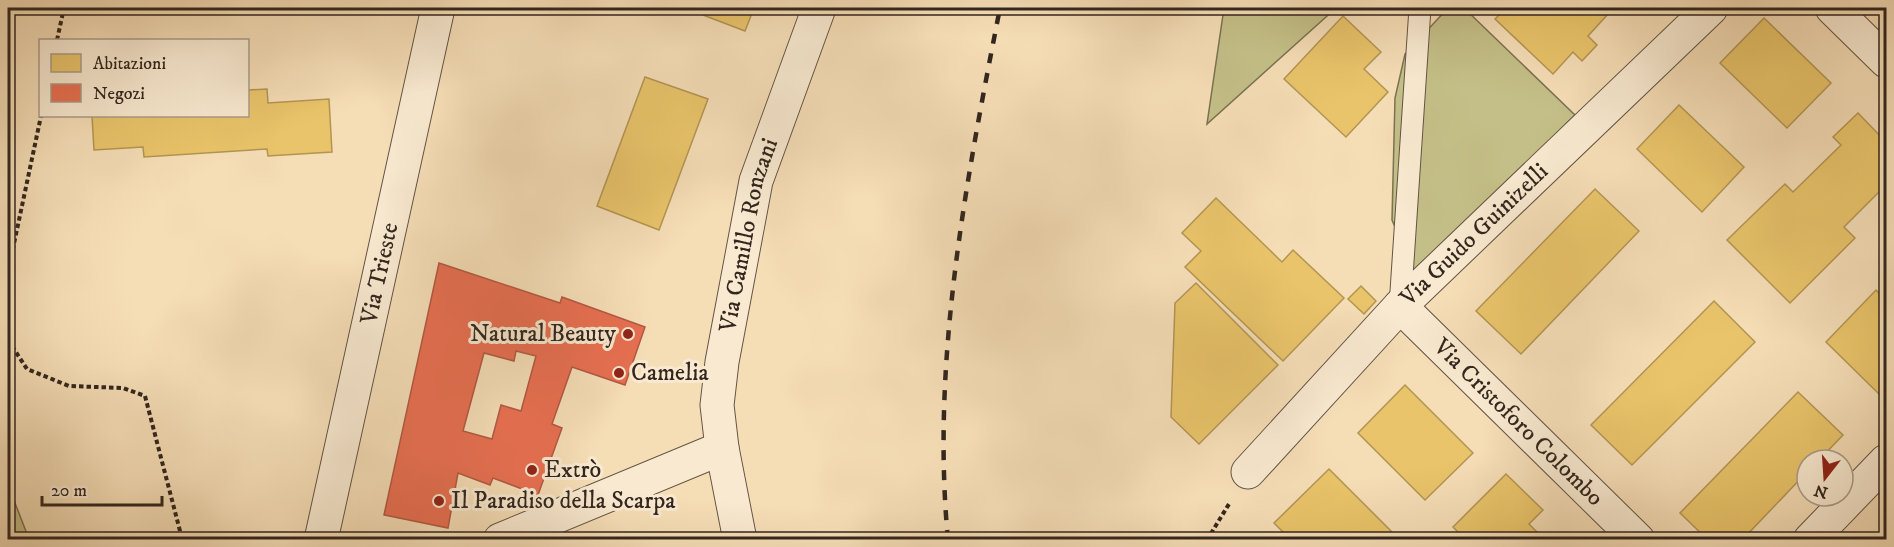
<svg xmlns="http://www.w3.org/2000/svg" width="1894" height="547" font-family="'IM FELL DW Pica',serif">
<rect width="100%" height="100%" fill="#f5ddb6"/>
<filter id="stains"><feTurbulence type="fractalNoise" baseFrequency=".00333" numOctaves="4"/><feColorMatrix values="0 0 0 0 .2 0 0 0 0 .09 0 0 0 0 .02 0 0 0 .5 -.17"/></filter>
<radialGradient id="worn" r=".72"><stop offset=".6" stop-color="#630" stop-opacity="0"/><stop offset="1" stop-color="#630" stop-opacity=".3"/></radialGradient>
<path fill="#c4bf88" stroke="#7b7253" stroke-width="1.5" d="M 1224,8 L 1336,8 L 1207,124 Z
M 1448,8 L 1464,8 L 1575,115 L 1416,275 L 1392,220 L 1395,98 L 1405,54 Z
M 8,485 L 29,539 L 8,539 Z"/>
<path fill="#e9c46a" stroke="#b29553" stroke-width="1.5" d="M 696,8 L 754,8 L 745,31 L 695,12 Z
M 1506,8 L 1603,8 L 1609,13 L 1588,36 L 1597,45 L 1582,61 L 1573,52 L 1553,74 L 1495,19 Z
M 1343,16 L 1381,52 L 1364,69 L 1388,92 L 1346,137 L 1284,79 Z
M 1764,18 L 1831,83 L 1787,128 L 1720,63 Z
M 645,77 L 708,99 L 659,230 L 597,206 Z
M 267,89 L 268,103 L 329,99 L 332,152 L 268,156 L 267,149 L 144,157 L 143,147 L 94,150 L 92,116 L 248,116 L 248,90 Z
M 1679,105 L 1744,167 L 1702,212 L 1637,149 Z
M 1858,113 L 1886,142 L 1886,185 L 1844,227 L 1855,238 L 1790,303 L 1727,240 L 1785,184 L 1793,192 L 1841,145 L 1833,137 Z
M 1595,189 L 1639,231 L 1521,354 L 1476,311 Z
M 1216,198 L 1282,262 L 1293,250 L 1344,298 L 1283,361 L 1185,267 L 1201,251 L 1182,233 Z
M 1196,283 L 1278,365 L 1199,444 L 1171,417 L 1175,303 Z
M 1361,286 L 1376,301 L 1364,314 L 1348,299 Z
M 1876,290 L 1886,301 L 1886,390 L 1881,396 L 1826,342 Z
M 1714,301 L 1755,342 L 1632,465 L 1591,425 Z
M 1405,385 L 1473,453 L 1425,500 L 1358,433 Z
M 1798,392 L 1843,435 L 1819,460 L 1807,460 L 1807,472 L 1742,540 L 1708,540 L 1680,513 Z
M 1329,469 L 1400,540 L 1291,540 L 1274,523 Z
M 1506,474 L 1543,510 L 1529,524 L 1545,540 L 1466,540 L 1453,527 Z"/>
<path fill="#e76f51" stroke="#b15942" stroke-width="1.5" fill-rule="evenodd" d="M 439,263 L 560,303 L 562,297 L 645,327 L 625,385 L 572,367 L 552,424 L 562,428 L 538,495 L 493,478 L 490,485 L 458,473 L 448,528 L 384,515 ZM 516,351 L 536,356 L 521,411 L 501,405 L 492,439 L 463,431 L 484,353 L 514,361 Z"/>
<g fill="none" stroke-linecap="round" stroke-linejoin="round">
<defs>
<path id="lane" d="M 1400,306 L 1420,8"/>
<g id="street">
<path d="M 1832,8 L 1886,61"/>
<path id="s1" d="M 1400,306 L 1638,540"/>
<path id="s2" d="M 1248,472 L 1400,306 L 1711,8"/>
<path id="s3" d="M 321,540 L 438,8"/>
<path d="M 500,540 L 722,448"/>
<path id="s4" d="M 740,540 L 722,448 L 717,405 L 722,362 L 756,181 L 819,8"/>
<path d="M 1810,540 L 1886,461"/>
</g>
</defs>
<use href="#lane" stroke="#635444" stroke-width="23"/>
<use href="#street" stroke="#635444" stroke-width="35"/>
<path stroke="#32261e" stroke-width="4" stroke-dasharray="4.5 3" stroke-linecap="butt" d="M 57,40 L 64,8
M 8,272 L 41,116
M 8,340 L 27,369 L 69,386 L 123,388 L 145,396 L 180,531 L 180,540
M 1207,540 L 1229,504"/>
<use href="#lane" stroke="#f8e9d0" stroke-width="21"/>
<use href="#street" stroke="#f8e9d0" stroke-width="33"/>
<path stroke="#32261e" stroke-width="4.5" stroke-dasharray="10 10" stroke-linecap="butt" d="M 948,540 C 931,362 966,181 1000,8"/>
</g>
<g fill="#8f2418" stroke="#f8e9d0" stroke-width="2">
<circle cx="628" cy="334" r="6"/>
<circle cx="619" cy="373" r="6"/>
<circle cx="532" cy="470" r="6"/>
<circle cx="439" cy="501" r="6"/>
</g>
<g text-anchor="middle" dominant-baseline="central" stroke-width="6" stroke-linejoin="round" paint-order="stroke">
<g font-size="24" fill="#32261e" stroke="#f8e9d0">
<text stroke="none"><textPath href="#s4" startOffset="310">Via Camillo Ronzani</textPath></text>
<text stroke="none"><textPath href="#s2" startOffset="328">Via Guido Guinizelli</textPath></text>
<text stroke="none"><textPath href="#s3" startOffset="273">Via Trieste</textPath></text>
<text stroke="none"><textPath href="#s1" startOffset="166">Via Cristoforo Colombo</textPath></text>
</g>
<g font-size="24" fill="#32261e" stroke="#f8e9d0" text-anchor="start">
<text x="616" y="334" text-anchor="end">Natural Beauty</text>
<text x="631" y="373">Camelia</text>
<text x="544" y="470">Extrò</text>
<text x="451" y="501">Il Paradiso della Scarpa</text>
</g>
</g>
<rect width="1894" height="547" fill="none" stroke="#f5ddb6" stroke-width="30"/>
<rect x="9" y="9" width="1876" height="529" fill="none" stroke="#32261e" stroke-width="3"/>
<rect x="15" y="15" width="1864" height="517" fill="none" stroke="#32261e" stroke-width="1.5"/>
<rect x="39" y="39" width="210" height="78" fill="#f8e9d0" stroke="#a99b89" stroke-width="1.5"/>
<rect x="51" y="54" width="30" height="18" fill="#e9c46a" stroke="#a99b89" stroke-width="1.5"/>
<text x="93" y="69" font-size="18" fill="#32261e">Abitazioni</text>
<rect x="51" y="84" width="30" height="18" fill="#e76f51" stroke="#a99b89" stroke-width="1.5"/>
<text x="93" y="99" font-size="18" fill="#32261e">Negozi</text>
<g transform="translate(1825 478) rotate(197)"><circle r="28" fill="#f8e9d0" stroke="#a99b89" stroke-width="1.5"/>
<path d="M0-4.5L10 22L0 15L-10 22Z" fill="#8f2418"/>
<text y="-9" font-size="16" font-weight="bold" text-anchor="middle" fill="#32261e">N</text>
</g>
<path d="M42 496v9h120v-9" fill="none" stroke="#32261e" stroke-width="3"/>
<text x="51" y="496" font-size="18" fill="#32261e" stroke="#f8e9d0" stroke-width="4.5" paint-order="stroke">20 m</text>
<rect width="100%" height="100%" filter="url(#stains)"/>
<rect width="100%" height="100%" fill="url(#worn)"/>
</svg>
